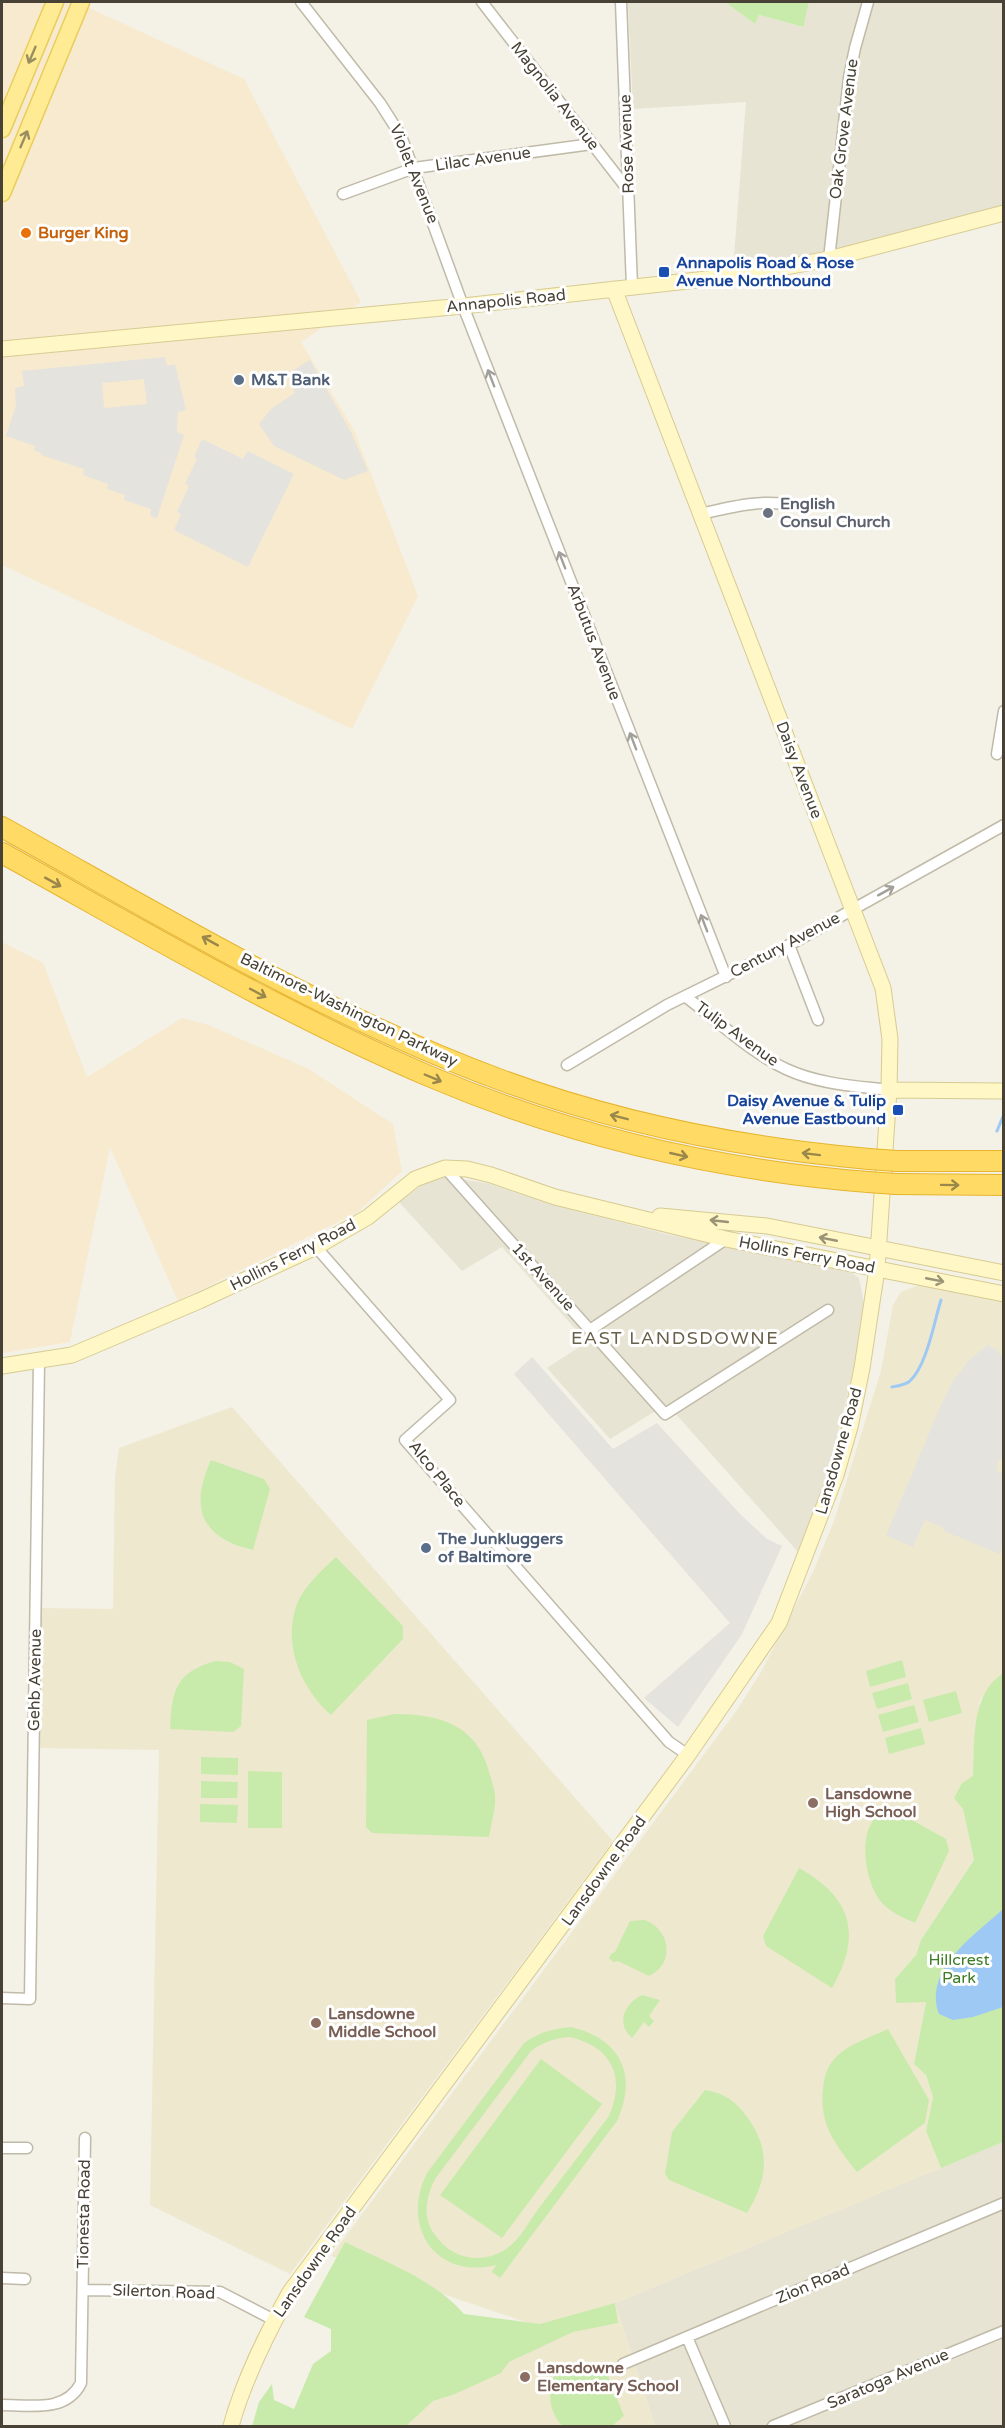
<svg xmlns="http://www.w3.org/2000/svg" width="1005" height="2428" font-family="'Varela Round',sans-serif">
<rect width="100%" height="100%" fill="#f4f1e6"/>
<path fill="#e8e4d3" d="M 628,2 L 725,2 L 755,24 L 759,15 L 802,27 L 809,2 L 1003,2 L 1003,207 L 837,251 L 733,269 L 746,102 L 633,109 Z
M 444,1176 L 490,1184 L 553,1205 L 666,1234 L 846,1269 L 859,1278 L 864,1304 L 854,1367 L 829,1470 L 798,1552 L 667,1404 L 610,1439 L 547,1368 L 587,1342 L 502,1247 L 462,1271 L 399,1202 L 430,1179 Z
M 1003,2142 L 1003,2426 L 655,2426 L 615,2303 Z"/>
<path fill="#f7eacf" d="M 2,2 L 76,2 L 244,79 L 361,302 L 301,342 L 354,430 L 418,596 L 352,729 L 2,565 Z
M 2,942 L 43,963 L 87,1077 L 182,1018 L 208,1025 L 307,1068 L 393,1124 L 402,1171 L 358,1212 L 178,1301 L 110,1147 L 70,1342 L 2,1353 Z"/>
<path fill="#eee8cf" d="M 922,1284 L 1003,1300 L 1003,1673 L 996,1678 L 980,1700 L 976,1727 L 973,1777 L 962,1783 L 963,1809 L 974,1860 L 921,1940 L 916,1955 L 895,1979 L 926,2001 L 914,2064 L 926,2075 L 933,2097 L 926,2131 L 941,2168 L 615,2303 L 655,2426 L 276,2426 L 543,2328 L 331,2256 L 737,1710 L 761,1672 L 813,1572 L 834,1521 L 881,1371 L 893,1305 L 901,1292 Z
M 232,1407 L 613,1841 L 290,2274 L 150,2205 L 159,1750 L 40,1748 L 41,1608 L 113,1609 L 115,1478 L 119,1448 Z"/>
<path fill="#c8ebac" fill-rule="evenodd" d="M 725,2 L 809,2 L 803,27 L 759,15 L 755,24 Z
M 211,1460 L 264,1479 L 270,1489 L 253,1550 C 201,1538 189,1508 211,1460 Z
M 336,1557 L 403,1626 L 403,1639 L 331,1715 C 301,1689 282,1644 297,1604 C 305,1585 321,1571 336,1557 Z
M 902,1660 L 906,1677 L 870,1687 L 866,1671 Z
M 215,1661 L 230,1662 L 244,1669 L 241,1726 L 233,1732 L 170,1729 C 172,1690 175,1673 215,1661 Z
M 1003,1673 L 1003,2142 L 941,2168 L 926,2131 L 933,2097 L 926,2075 L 914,2064 L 926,2002 L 896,2003 L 895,1979 L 916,1955 L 921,1940 L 974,1860 L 963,1809 L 954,1798 L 962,1783 L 973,1776 C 975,1741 970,1695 1003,1673 Z
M 908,1683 L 912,1699 L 877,1709 L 872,1693 Z
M 956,1691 L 962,1713 L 929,1722 L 923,1700 Z
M 914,1705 L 919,1722 L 883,1732 L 878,1715 Z
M 394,1714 C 443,1714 479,1726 491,1778 C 492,1783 495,1790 495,1796 C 496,1809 491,1824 489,1837 L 372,1833 L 366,1827 L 367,1720 Z
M 921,1728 L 925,1744 L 889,1754 L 885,1738 Z
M 201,1757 L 238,1758 L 238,1775 L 201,1774 Z
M 248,1771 L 282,1772 L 282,1828 L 248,1828 Z
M 201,1781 L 238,1782 L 237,1798 L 201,1798 Z
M 200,1804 L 238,1805 L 237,1823 L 200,1822 Z
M 885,1805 L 946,1839 L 949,1851 L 915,1923 C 904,1918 892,1913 883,1904 C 867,1888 859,1844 871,1824 C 874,1817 881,1811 885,1805 Z
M 799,1868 C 853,1898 862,1936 832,1988 L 766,1946 L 763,1936 Z
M 645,1920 C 671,1930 675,1964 649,1976 L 618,1961 L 613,1962 L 609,1958 L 611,1954 L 615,1952 L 630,1921 Z
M 642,1995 L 660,2000 L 649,2016 L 654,2021 L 649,2027 L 644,2022 L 632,2038 C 615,2023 625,2003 642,1995 Z
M 571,2027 C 621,2039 638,2075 617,2121 L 500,2278 L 492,2272 L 496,2265 C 436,2280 400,2227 427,2173 L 524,2043 C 539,2032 553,2029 571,2027 ZM 570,2037 C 612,2047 626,2077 609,2116 C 586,2147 562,2177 539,2208 C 530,2220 522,2236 511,2245 C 487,2266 453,2261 435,2235 C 422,2218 426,2197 435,2179 L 531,2051 C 543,2042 555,2038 570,2037 Z
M 888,2029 L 929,2100 L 925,2123 L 857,2172 C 835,2144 819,2125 823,2088 C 824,2078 827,2066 835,2058 C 848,2044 871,2037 888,2029 Z
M 541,2059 L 602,2104 L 502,2238 L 440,2195 Z
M 705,2090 C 724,2093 736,2101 747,2117 C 771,2149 768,2180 747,2213 L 669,2180 L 665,2174 L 672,2132 Z
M 345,2242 C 385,2262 434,2279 464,2314 L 540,2324 L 615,2303 L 618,2323 L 573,2332 L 509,2362 L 501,2373 L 455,2394 L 433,2401 L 406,2426 L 252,2426 L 259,2402 L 272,2384 L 274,2400 L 294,2409 L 313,2364 L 331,2351 L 331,2329 L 304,2317 Z
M 594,2364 L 605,2368 L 624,2416 L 612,2426 L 563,2426 C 549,2413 547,2393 554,2376 Z"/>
<path fill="#e4e3de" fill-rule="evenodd" d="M 165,357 L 167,366 L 175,364 L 186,410 L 178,412 L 177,432 L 184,435 L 157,518 L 150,516 L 151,509 L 124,500 L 125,495 L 107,489 L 108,484 L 83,475 L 84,469 L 41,455 L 41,453 L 34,450 L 35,446 L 6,436 L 16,405 L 15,388 L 24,386 L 22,371 ZM 144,379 L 147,404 L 104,408 L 102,383 Z
M 310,360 L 351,432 L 368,471 L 344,480 L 274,446 L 259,424 L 272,408 L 295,393 L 287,374 Z
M 202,439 L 243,459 L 248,451 L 294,474 L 248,567 L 174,530 L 181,514 L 177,512 L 189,486 L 185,484 L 197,459 L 194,457 Z
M 988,1345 L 998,1350 L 1003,1358 L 1003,1457 L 999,1460 L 997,1464 L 997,1470 L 1004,1475 L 1003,1545 L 1000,1554 L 944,1531 L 944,1528 L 925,1520 L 913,1547 L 886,1535 L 942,1403 L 953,1381 L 969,1360 Z
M 532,1357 L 613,1449 L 657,1423 L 740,1514 L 767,1539 L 782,1546 L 742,1634 L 678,1727 L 644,1698 L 730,1623 L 514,1374 Z"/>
<path fill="#9ec9f4" d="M 1003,1909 L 1003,2007 L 973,2017 L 953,2020 L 939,2014 C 923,1969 975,1935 1003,1909 Z"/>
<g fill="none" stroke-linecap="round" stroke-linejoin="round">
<path stroke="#9ec9f4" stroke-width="3" d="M 997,1131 L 1004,1114
M 892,1387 C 898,1386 905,1385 910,1381 C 927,1365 934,1322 941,1300"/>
<defs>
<path id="street" d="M 301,2 L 380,103 L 401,136 L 463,306 L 726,977
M 482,2 L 628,190
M 621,2 L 632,287
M 343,194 L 414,168 L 592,144
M 829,259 L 849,78 L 855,48 L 868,2
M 700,514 C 732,507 761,499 793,505
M 997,754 L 1004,711
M 789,945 L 818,1020
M 686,997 C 718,1021 750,1052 786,1069 C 818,1084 855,1086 889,1090
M 567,1065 L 667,1005 L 791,944 L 1004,825
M 445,1168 L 665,1414 L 828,1310
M 316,1247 L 450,1400 L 405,1440 L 669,1742 L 688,1755
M 590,1330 L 726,1239
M 2,1998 L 30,1999 L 39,1362
M 2,2148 L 27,2148
M 2,2278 L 25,2279
M 83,2290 L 220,2292 L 274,2320
M 687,2337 L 725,2426
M 623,2364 L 1004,2203
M 2,2405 C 30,2405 66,2413 81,2383 L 85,2138
M 773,2426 L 1004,2331"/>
<path id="secondary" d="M 2,349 L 463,306 L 742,275 L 829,259 L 1004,213
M 889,1090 L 1004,1091
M 660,1216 L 767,1226 L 1004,1273
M 2,1366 L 72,1355 L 199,1301 L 316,1247 L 368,1217 L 415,1179 L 445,1168 L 467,1169 L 491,1175 L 555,1197 L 726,1239 L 1004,1294
M 231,2426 C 244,2379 266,2335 290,2292 L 688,1755 L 779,1623 L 836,1475 L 850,1427 L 862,1368 L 877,1269 L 889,1090 L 890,1039 L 883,988 L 614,289"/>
<path id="primary" d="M 2,129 L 55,2
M 2,193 L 81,2"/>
<path id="highway" d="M 2,827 C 164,917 327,1016 501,1080 C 620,1124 744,1148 869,1159
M 2,853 C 143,931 283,1014 431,1077 C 570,1136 718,1170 868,1182
M 897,1161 L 1004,1161
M 896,1184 L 1004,1185"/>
</defs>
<use href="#street" stroke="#c0baa8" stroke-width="13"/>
<use href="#secondary" stroke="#d7cb93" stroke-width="17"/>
<use href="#primary" stroke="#eace5d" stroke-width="19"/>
<use href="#highway" stroke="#e6b42e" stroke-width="22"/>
<use href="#street" stroke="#fff" stroke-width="10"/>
<use href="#secondary" stroke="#fff7c5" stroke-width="15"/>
<use href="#primary" stroke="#ffeb94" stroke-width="16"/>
<use href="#highway" stroke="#ffdb66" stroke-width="20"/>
<defs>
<path id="highway-bridge" d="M 869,1159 L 897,1161
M 868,1182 L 896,1184"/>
</defs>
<use href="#highway-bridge" stroke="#e6b42e" stroke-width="22" stroke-linecap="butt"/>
<use href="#highway-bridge" stroke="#ffdb66" stroke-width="20"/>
</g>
<defs><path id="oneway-shaft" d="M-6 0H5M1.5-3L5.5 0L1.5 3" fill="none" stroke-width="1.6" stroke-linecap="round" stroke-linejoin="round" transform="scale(1.5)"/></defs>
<g stroke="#9a8e60">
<use href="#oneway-shaft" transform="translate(32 55) rotate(113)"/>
<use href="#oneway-shaft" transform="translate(24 139) rotate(-67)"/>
</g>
<g stroke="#a3a09a">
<use href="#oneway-shaft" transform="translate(491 378) rotate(-111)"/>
<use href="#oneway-shaft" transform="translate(562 560) rotate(-111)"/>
<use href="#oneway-shaft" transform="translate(633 741) rotate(-111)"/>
<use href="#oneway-shaft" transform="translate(886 891) rotate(-29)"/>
<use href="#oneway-shaft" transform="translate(704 923) rotate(-111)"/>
</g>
<g stroke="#9a874b">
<use href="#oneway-shaft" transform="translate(53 882) rotate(29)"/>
<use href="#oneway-shaft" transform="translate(210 941) rotate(-151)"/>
<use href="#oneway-shaft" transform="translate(258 993) rotate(28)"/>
<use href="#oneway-shaft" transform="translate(433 1078) rotate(23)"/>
<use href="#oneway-shaft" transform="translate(619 1117) rotate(-166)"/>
<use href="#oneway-shaft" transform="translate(811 1154) rotate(-173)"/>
<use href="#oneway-shaft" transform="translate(679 1155) rotate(13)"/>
<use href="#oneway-shaft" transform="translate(950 1185) rotate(1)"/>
</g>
<g stroke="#9a9376">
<use href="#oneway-shaft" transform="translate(719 1221) rotate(-174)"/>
<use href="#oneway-shaft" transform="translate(828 1239) rotate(-169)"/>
<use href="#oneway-shaft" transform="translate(935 1280) rotate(11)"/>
</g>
<circle fill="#e8710a" stroke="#fff" stroke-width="2" cx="26" cy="233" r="6"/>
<g fill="#1a4fb4" stroke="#fff" stroke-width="2">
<rect x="658" y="266" width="12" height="12" rx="3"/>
<rect x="892" y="1104" width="12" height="12" rx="3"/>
</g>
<g fill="#5c6f8a" stroke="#fff" stroke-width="2">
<circle cx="239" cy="380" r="6"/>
<circle cx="426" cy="1548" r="6"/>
</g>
<circle fill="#6b7280" stroke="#fff" stroke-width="2" cx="768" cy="513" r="6"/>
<g fill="#8d6e63" stroke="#fff" stroke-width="2">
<circle cx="813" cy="1803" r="6"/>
<circle cx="316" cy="2023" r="6"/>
<circle cx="525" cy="2377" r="6"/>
</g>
<g text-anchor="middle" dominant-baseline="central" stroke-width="6" stroke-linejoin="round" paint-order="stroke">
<g font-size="16" fill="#474235" stroke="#fff">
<text transform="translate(555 96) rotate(52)">Magnolia Avenue</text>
<text transform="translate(844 129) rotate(-83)">Oak Grove Avenue</text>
<text transform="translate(627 144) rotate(-92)">Rose Avenue</text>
<text transform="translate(483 159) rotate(-8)">Lilac Avenue</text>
<text transform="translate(414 174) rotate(68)">Violet Avenue</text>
<text transform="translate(506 301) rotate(-6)">Annapolis Road</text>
<text transform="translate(594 642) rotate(69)">Arbutus Avenue</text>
<text transform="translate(799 770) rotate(69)">Daisy Avenue</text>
<text transform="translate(785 945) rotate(-28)">Century Avenue</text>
<text transform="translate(349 1010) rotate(26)">Baltimore-Washington Parkway</text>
<text transform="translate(737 1034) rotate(36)">Tulip Avenue</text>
<text transform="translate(293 1255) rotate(-27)">Hollins Ferry Road</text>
<text transform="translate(807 1255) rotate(11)">Hollins Ferry Road</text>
<text transform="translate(543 1277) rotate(48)">1st Avenue</text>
<text transform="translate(839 1451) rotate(-74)">Lansdowne Road</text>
<text transform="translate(437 1474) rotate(51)">Alco Place</text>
<text transform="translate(35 1680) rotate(-89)">Gehb Avenue</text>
<text transform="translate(604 1871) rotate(-54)">Lansdowne Road</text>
<text transform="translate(84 2214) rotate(-89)">Tionesta Road</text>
<text transform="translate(315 2262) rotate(-55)">Lansdowne Road</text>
<text transform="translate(813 2284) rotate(-23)">Zion Road</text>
<text transform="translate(164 2292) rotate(2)">Silerton Road</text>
<text transform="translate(888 2379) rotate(-23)">Saratoga Avenue</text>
</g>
<g font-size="16" font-weight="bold" fill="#c56008" stroke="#fff" text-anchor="start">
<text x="38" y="233">Burger King</text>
</g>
<g font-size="16" font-weight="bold" fill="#164399" stroke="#fff" text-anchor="start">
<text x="676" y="263">Annapolis Road &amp; Rose<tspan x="676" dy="18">Avenue Northbound</tspan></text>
<text x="886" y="1101" text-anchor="end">Daisy Avenue &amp; Tulip<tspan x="886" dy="18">Avenue Eastbound</tspan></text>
</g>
<g font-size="16" font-weight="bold" fill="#4e5e75" stroke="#fff" text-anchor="start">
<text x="251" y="380">M&amp;T Bank</text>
<text x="438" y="1539">The Junkluggers<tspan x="438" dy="18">of Baltimore</tspan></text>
</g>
<g font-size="16" font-weight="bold" fill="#5b616d" stroke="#fff" text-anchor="start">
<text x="780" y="504">English<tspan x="780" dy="18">Consul Church</tspan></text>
</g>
<g font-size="16" font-weight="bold" fill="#785e54" stroke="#fff" text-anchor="start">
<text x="825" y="1794">Lansdowne<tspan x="825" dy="18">High School</tspan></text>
<text x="328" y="2014">Lansdowne<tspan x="328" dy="18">Middle School</tspan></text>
<text x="537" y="2368">Lansdowne<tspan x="537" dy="18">Elementary School</tspan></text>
</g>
<g font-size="16" fill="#3d7c25" stroke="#fff">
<text x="959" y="1960">Hillcrest<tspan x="959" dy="18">Park</tspan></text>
</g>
<g font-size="18" letter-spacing="1.5" fill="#6a614b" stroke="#fff">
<text x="675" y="1338">EAST LANDSDOWNE</text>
</g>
</g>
<rect width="1005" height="2428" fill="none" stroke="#474235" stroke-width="6"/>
</svg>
